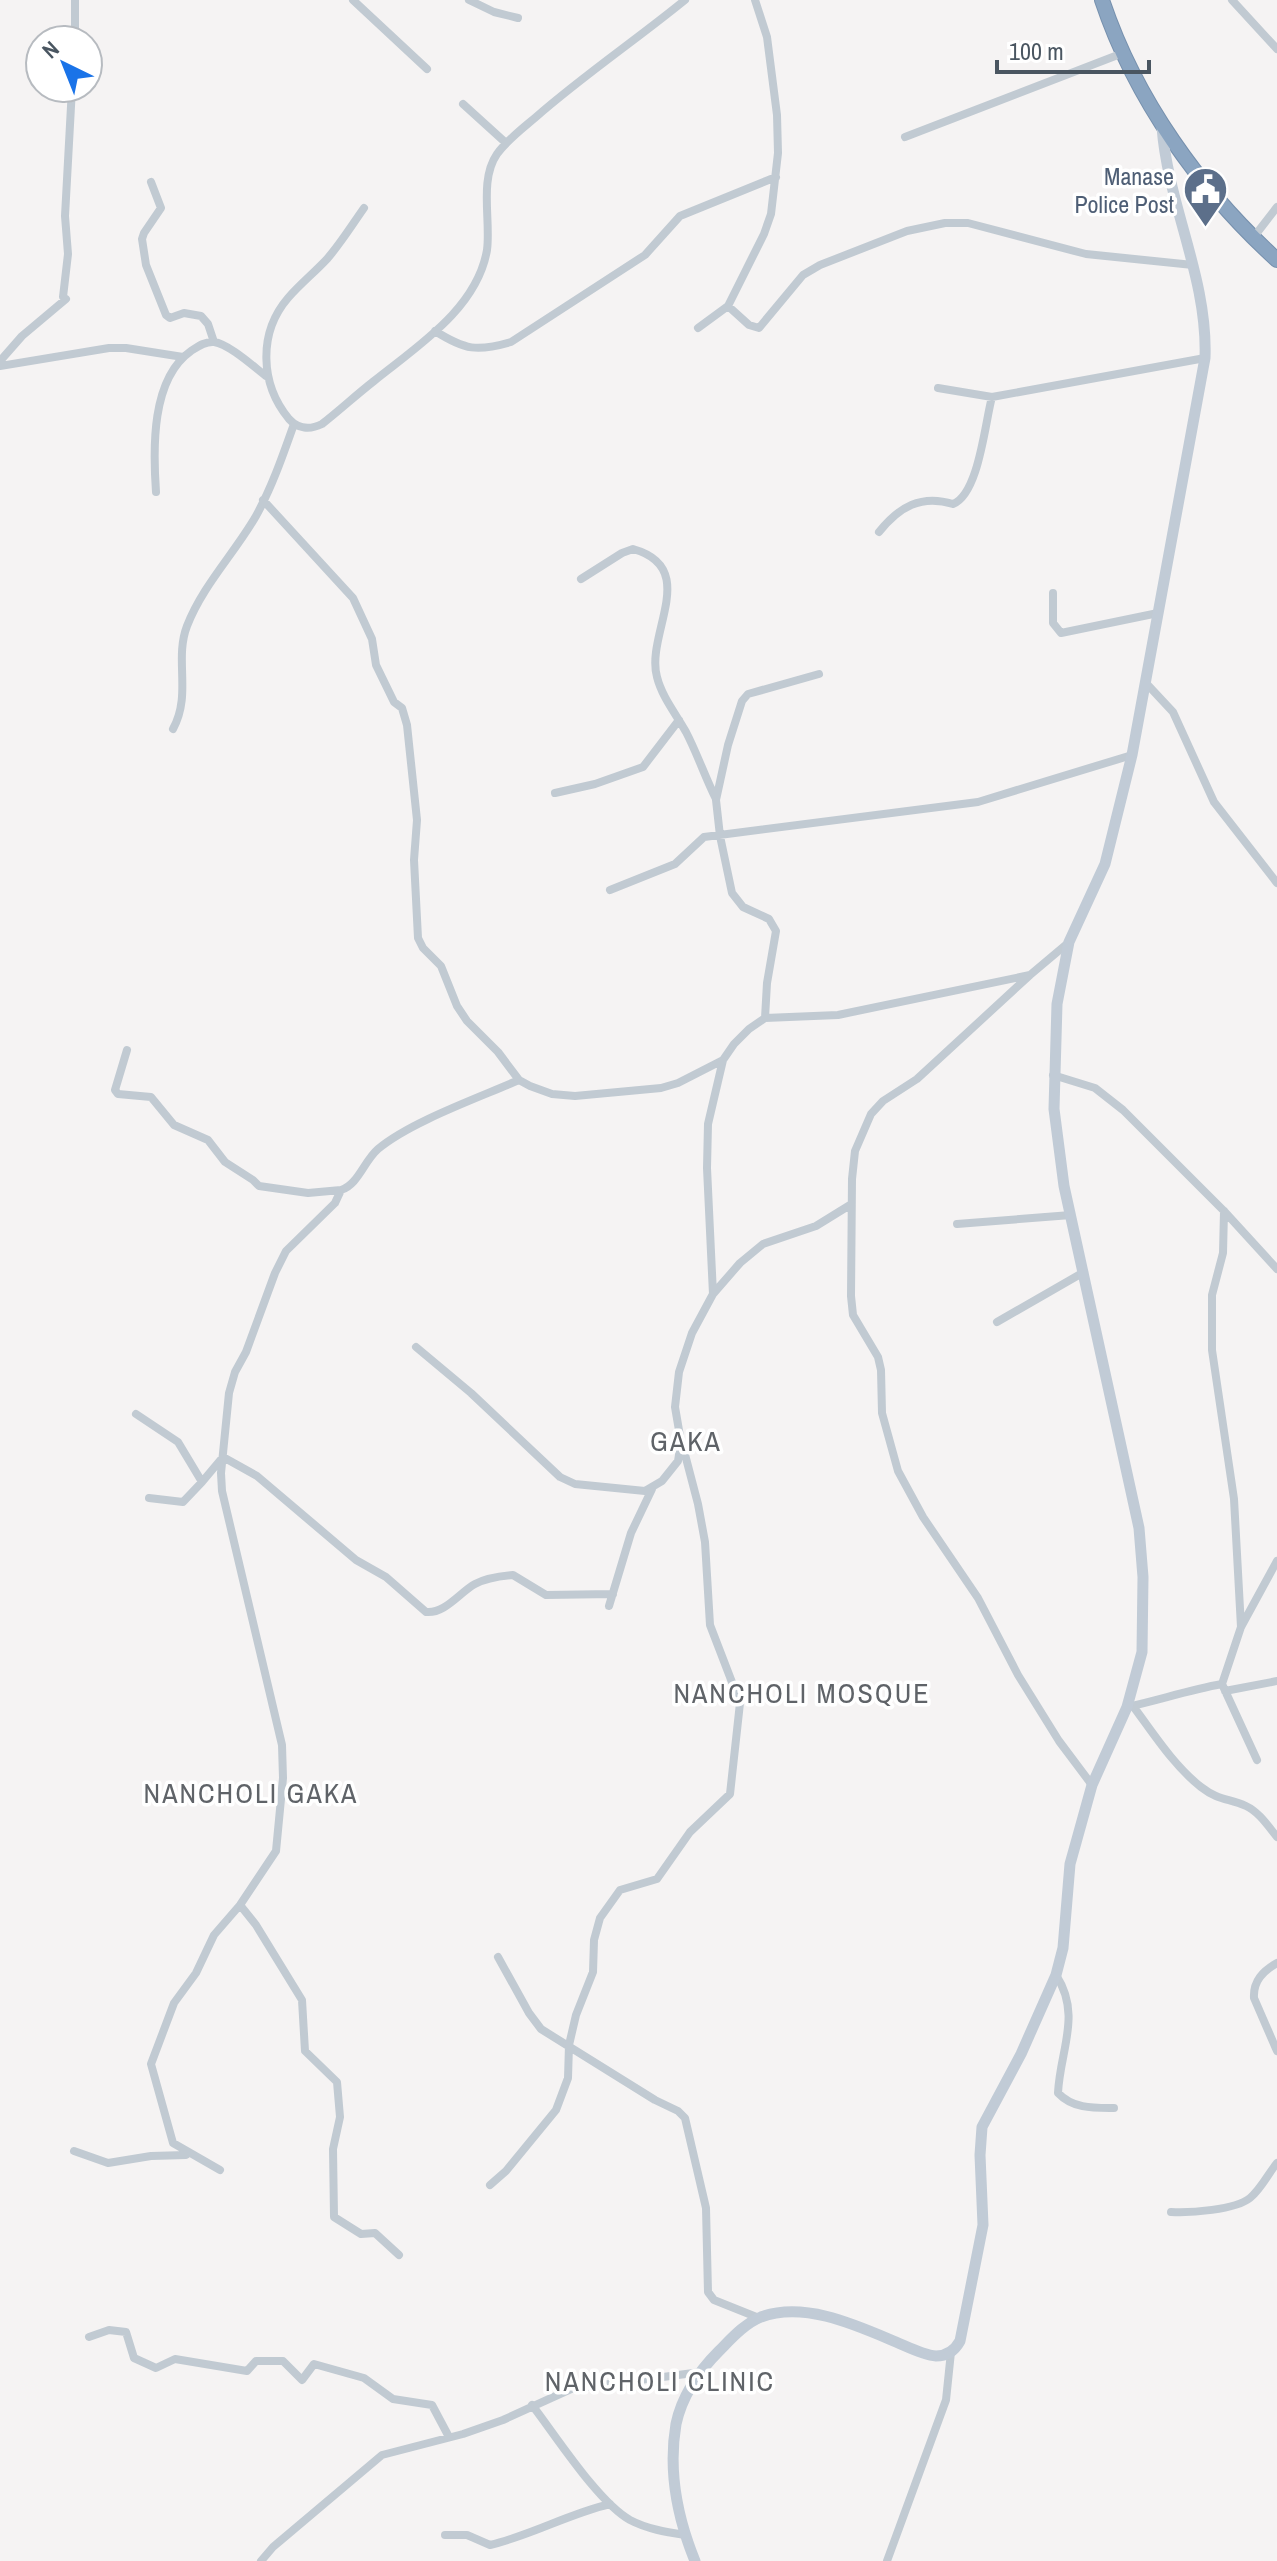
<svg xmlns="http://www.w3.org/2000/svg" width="1277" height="2561" font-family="'Archivo Narrow',sans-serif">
<rect width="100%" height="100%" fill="#f5f3f3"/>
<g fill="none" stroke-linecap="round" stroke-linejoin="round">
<defs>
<path id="highway" d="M 1102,0 C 1135,99 1200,190 1277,260"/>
</defs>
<use href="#highway" stroke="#7690ad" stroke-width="16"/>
<path stroke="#c1cad2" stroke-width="8" d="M 75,0 L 75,40
M 353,0 L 427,69
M 469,0 L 494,12 L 518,18
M 1232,0 L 1277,49
M 463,104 L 506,143
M 905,137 L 1123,53
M 151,182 L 161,208 L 144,233 L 142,239 L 146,265 L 166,315 L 170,318 L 184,313 L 201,316 L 208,324 L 214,342
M 364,208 C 352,225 341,243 327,259 C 315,272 300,284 288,298 C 258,333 260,384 289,419 C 298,429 310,430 322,424 C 340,410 356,395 374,381 C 416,347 477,309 487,250 C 491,221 479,180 497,154 C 507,140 523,128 536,117 C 584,75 636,40 685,0
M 1253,238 L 1277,207
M 728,306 L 749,325 L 759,328 L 803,275 L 820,265 L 907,231 L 945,223 L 968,223 L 1086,254 L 1193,265
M 698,328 L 728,306 L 764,234 L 771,214 L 778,153 L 777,115 L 767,37 L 755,0
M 435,331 C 465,350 477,352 511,342 L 645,255 L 680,216 L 776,177
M 0,361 L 22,336 L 66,299 L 63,297 L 68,254 L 65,216 L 72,88
M 0,366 L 109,348 L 126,348 L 183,357
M 938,388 L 992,397 L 1205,358
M 156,492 C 153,449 151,379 191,351 C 197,347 205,341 214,342 C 229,344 254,367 266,376
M 263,500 L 353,598 L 372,639 L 376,665 L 394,702 L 402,708 L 407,725 L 417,820 L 414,860 L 418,938 L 423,948 L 441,966 L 457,1006 L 467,1021 L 498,1052 L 519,1080 L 530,1086 L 552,1094 L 575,1096 L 661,1088 L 678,1083 L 723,1060
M 879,532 C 899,507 921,494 953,504 C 979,494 985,422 992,397
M 581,579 L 622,553 L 633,549 C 701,568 645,634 657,677 C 662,697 676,714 686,732 C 697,753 705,777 716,799
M 1053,593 L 1053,623 L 1061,633 L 1158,613
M 1145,682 L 1173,712 L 1214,802 L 1277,883
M 173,729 C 192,694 174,660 187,626 C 203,585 234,554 256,516 C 272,487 283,455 294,424
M 555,793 L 595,784 L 643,767 L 679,720
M 610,890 L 675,864 L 704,837 L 978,802 L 1132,755
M 1030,975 L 917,1079 L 883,1101 L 871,1114 L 855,1151 L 852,1179 L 851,1296 L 853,1315 L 878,1357 L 881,1370 L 882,1413 L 898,1471 L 923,1517 L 978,1598 L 1018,1675 L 1059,1741 L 1092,1785
M 765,1018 L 767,983 L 776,931 L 769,919 L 743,907 L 732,893 L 720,836 L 716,800 L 728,745 L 742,701 L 748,694 L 819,674
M 127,1050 L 115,1090 L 118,1094 L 151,1097 L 174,1125 L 208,1140 L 225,1162 L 253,1180 L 259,1186 L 308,1193 L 341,1190
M 1053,1075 L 1095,1088 L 1123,1110 L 1224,1211 L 1277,1269
M 1224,1211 L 1223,1253 L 1212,1295 L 1212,1350 L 1234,1499 L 1241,1627
M 957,1224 L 1071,1215
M 713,1294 L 740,1263 L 763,1244 L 816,1226 L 850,1205
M 997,1322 L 1084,1272
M 416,1347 L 471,1393 L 560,1477 L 575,1484 L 645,1491 L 662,1481 L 678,1461 L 681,1442 L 675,1407 L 679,1372 L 692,1333 L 713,1294 L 707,1168 L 708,1124 L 723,1060 L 734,1044 L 749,1029 L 765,1018 L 838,1015 L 1030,975 L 1068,943
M 136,1414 L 178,1442 L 202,1482 L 223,1457 L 257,1476 L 356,1560 L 386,1577 L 426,1612 C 445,1614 460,1592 475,1584 C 486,1578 501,1576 513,1575 L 546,1595 L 613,1594
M 149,1498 L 183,1502 L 202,1482
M 609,1606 L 631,1533 L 652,1489
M 1222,1684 L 1257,1760
M 1225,1691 L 1277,1681
M 1133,1706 C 1153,1733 1174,1766 1201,1787 C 1219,1801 1229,1798 1246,1806 C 1259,1812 1268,1826 1277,1837
M 1127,1707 C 1159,1700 1189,1690 1222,1684 L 1241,1627 L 1277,1561
M 240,1905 L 256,1925 L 302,2000 L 305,2051 L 337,2082 L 340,2117 L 333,2149 L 334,2217 L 361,2234 L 375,2233 L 399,2255
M 498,1957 L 529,2013 L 541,2029 L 655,2100 L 678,2111 L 685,2118 L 706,2208 L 708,2292 L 714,2300 L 759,2318
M 1277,1963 C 1263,1971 1253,1981 1254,1998 L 1277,2051
M 1056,1975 C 1082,2015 1060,2050 1058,2093 C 1073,2109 1094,2108 1114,2108
M 74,2151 L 108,2163 L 151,2156 L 186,2155
M 220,2170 L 173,2143 L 151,2064 L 174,2003 L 196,1973 L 214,1935 L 240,1905 L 276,1851 L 283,1778 L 282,1745 L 222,1491 L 221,1473 L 229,1393 L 235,1372 L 246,1352 L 275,1273 L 286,1251 L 335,1203 L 341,1190 C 358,1185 364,1161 378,1149 C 410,1122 478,1098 519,1080
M 490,2185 L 506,2171 L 556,2110 L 568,2078 L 569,2045 L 576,2015 L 593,1972 L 594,1940 L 600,1918 L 620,1890 L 657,1879 L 690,1832 L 730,1794 L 740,1703 L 710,1625 L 705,1542 L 698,1504 L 682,1443
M 1171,2212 C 1190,2213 1235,2210 1250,2198 C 1261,2189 1268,2174 1277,2163
M 89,2337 L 109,2330 L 126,2332 L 134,2358 L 156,2368 L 175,2359 L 247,2371 L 256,2361 L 283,2361 L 302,2380 L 314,2364 L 364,2378 L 393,2399 L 432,2405 L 449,2437
M 532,2405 C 556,2436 598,2502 630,2520 C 647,2529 666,2532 685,2535
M 445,2535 L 467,2535 L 490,2545 C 532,2535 568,2514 610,2504
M 261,2561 L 273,2547 L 382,2455 L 463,2434 L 503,2420 L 571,2389 L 701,2372
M 887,2561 L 946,2400 L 951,2352"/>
<path stroke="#c1cbd6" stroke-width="11" d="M 695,2561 C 677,2517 668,2471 676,2424 C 682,2396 699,2371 719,2351 C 731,2339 744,2324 761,2317 C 804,2301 856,2325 896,2342 C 908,2347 923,2355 936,2356 C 947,2356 955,2350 960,2341 L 983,2225 L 980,2155 L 982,2127 L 1021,2054 L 1056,1975 L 1063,1948 L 1070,1864 L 1077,1839 L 1092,1785 L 1127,1707 L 1142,1652 L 1143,1577 L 1139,1528 L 1064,1186 L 1054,1109 L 1057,1004 L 1069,942 L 1105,864 L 1132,755 L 1205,358 C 1208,278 1168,206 1162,127"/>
<use href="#highway" stroke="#8ba5c1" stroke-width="14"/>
</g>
<defs>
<symbol id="civic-pin" viewBox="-11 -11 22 30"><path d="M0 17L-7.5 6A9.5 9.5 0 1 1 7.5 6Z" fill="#5c6f8a" stroke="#fff"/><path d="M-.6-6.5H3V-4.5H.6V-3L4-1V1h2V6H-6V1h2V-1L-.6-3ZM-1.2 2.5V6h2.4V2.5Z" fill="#fff"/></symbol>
</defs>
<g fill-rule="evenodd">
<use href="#civic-pin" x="1180" y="164" width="51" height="69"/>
</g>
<g text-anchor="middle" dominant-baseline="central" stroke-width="7" stroke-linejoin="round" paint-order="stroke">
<g font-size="24" fill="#4e5e75" stroke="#fff" text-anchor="end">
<text x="1174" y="176">Manase<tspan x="1174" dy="28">Police Post</tspan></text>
</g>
<g font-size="28" letter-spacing="2" fill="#5f6368" stroke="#fff">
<text x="686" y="1441">GAKA</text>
<text x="802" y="1693">NANCHOLI MOSQUE</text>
<text x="251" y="1793">NANCHOLI GAKA</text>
<text x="660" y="2381">NANCHOLI CLINIC</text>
</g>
</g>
<g transform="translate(64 64) rotate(317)"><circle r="38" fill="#ffffff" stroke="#b7bbc0" stroke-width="2"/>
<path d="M0-6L14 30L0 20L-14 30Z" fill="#1a73e8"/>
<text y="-12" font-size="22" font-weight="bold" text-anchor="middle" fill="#4a5661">N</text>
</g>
<path d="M997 60v12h152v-12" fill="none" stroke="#4a5661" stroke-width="4"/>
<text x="1009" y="60" font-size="24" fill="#4a5661" stroke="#ffffff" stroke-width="6" paint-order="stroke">100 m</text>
</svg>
